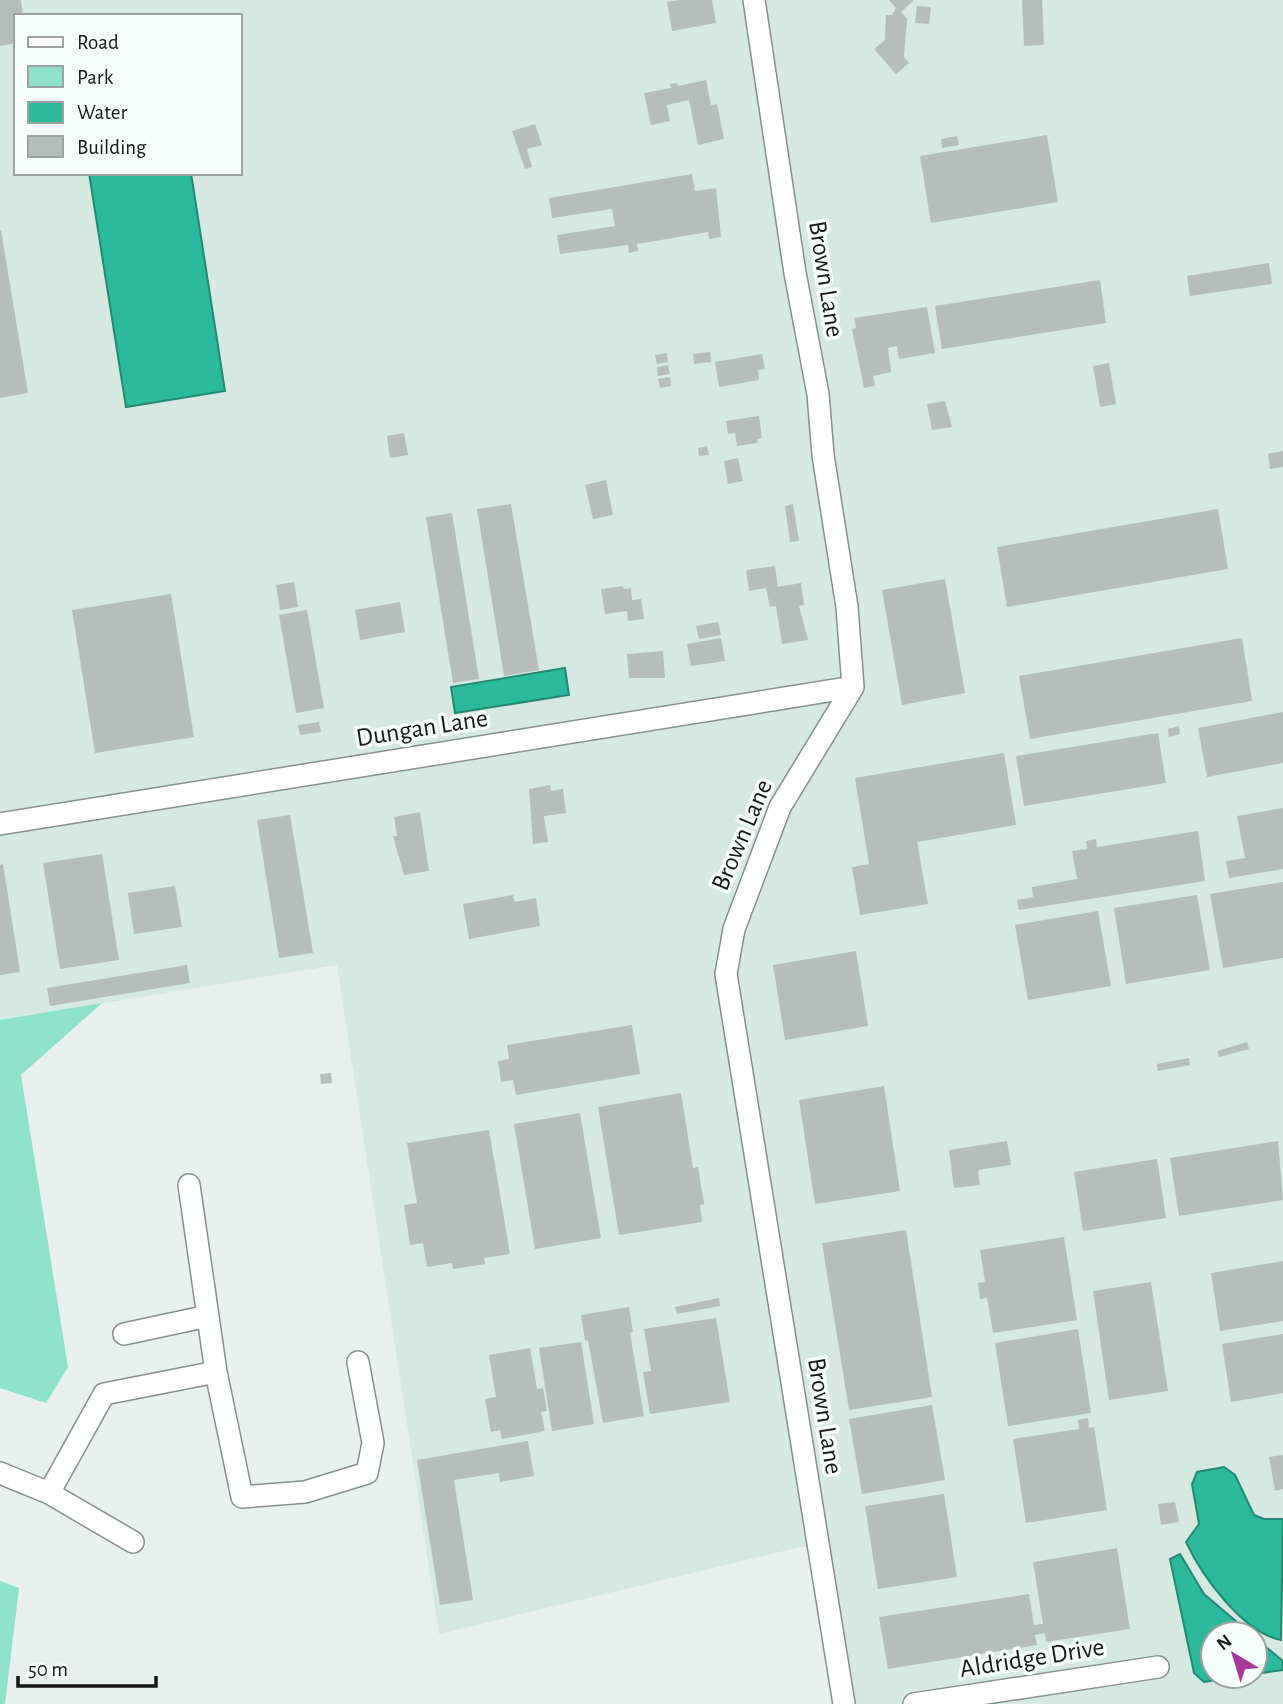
<svg xmlns="http://www.w3.org/2000/svg" width="1283" height="1704" font-family="'Alegreya Sans',sans-serif">
<rect width="100%" height="100%" fill="#e8f1ee"/>
<path fill="#d6e8e2" fill-rule="evenodd" d="M 0,0 L 1283,0 L 1283,1704 L 854,1704 L 828,1545 L 800,1547 L 439,1634 L 337,965 L 0,1020 ZM 16,16 L 240,16 L 240,173 L 16,173 ZM 1213,1634 L 1255,1634 L 1255,1676 L 1213,1676 Z"/>
<path fill="#8ee2ca" d="M 102,1003 L 21,1075 L 68,1367 L 46,1403 L 0,1388 L 0,1020 Z
M 0,1581 L 19,1588 L 5,1704 L 0,1704 Z"/>
<path fill="#2bba9b" stroke="#248973" stroke-width="2" d="M 89,173 L 191,173 L 225,391 L 126,407 Z
M 565,668 L 569,695 L 455,713 L 451,687 Z
M 1224,1467 L 1235,1475 L 1254,1515 L 1264,1519 L 1283,1519 L 1281,1640 C 1242,1632 1202,1576 1186,1542 L 1199,1524 L 1192,1484 L 1197,1472 Z
M 1180,1554 L 1204,1594 L 1251,1634 L 1213,1634 L 1213,1676 L 1245,1676 L 1204,1682 L 1194,1673 L 1170,1559 Z
M 1255,1638 L 1283,1661 L 1283,1670 L 1255,1674 Z"/>
<path fill="#b5bebb" d="M 0,0 L 21,0 L 23,16 L 16,16 L 16,43 L 0,46 Z
M 680,0 L 712,0 L 716,23 L 672,31 L 667,2 Z
M 889,0 L 914,0 L 901,12 L 907,19 L 904,57 L 909,63 L 896,74 L 874,49 L 885,40 L 886,15 L 892,15 L 896,8 Z
M 1022,0 L 1042,0 L 1044,45 L 1024,46 Z
M 917,6 L 931,7 L 929,24 L 915,23 Z
M 706,80 L 711,105 L 717,104 L 724,139 L 698,145 L 689,100 L 667,105 L 670,121 L 651,125 L 644,93 L 671,88 L 670,84 L 677,83 L 678,86 Z
M 535,124 L 542,145 L 527,149 L 532,167 L 525,169 L 512,131 Z
M 1047,135 L 1058,202 L 931,223 L 920,156 Z
M 957,136 L 959,145 L 942,148 L 941,139 Z
M 692,174 L 695,191 L 716,188 L 721,237 L 709,239 L 708,232 L 637,244 L 638,251 L 629,253 L 628,245 L 560,254 L 557,235 L 615,226 L 612,209 L 552,218 L 549,198 Z
M 1,230 L 28,393 L 0,398 L 0,231 Z
M 1269,263 L 1272,284 L 1190,296 L 1187,276 Z
M 1100,280 L 1106,323 L 942,349 L 935,306 Z
M 927,307 L 935,353 L 899,359 L 897,346 L 888,348 L 891,372 L 873,376 L 875,386 L 864,388 L 852,329 L 856,328 L 854,318 Z
M 710,352 L 711,362 L 694,364 L 693,354 Z
M 667,353 L 668,362 L 657,364 L 655,355 Z
M 762,354 L 765,369 L 758,370 L 759,380 L 719,387 L 715,362 Z
M 1109,363 L 1116,404 L 1100,407 L 1093,366 Z
M 668,365 L 670,374 L 658,376 L 657,367 Z
M 670,377 L 671,386 L 660,388 L 658,379 Z
M 945,401 L 952,427 L 932,430 L 927,404 Z
M 759,416 L 762,438 L 757,439 L 758,443 L 737,446 L 735,433 L 728,434 L 726,421 Z
M 404,433 L 408,455 L 390,458 L 387,436 Z
M 707,446 L 709,455 L 699,456 L 698,448 Z
M 1283,451 L 1283,467 L 1270,469 L 1268,454 Z
M 738,458 L 743,481 L 728,484 L 724,461 Z
M 606,480 L 613,515 L 593,519 L 585,485 Z
M 511,504 L 539,670 L 504,676 L 477,509 Z
M 793,504 L 799,541 L 790,542 L 785,506 Z
M 1218,509 L 1228,569 L 1007,607 L 997,547 Z
M 452,513 L 479,679 L 453,683 L 426,517 Z
M 775,566 L 778,587 L 801,583 L 804,605 L 799,606 L 808,640 L 782,644 L 776,606 L 770,607 L 766,588 L 749,591 L 746,570 Z
M 945,579 L 965,693 L 902,705 L 882,590 Z
M 294,582 L 298,607 L 280,610 L 276,585 Z
M 623,586 L 624,589 L 631,588 L 632,600 L 641,599 L 644,619 L 628,621 L 627,611 L 605,614 L 601,589 Z
M 171,594 L 194,737 L 95,753 L 72,610 Z
M 400,602 L 405,632 L 360,640 L 355,610 Z
M 307,610 L 324,708 L 296,713 L 279,615 Z
M 718,622 L 721,635 L 699,639 L 696,626 Z
M 721,638 L 725,661 L 691,666 L 687,644 Z
M 1242,638 L 1252,701 L 1030,739 L 1019,676 Z
M 663,651 L 665,678 L 629,678 L 627,654 Z
M 1283,712 L 1283,763 L 1207,777 L 1198,728 Z
M 319,722 L 321,732 L 300,735 L 298,725 Z
M 1179,726 L 1180,734 L 1169,737 L 1168,729 Z
M 1158,733 L 1166,783 L 1024,806 L 1016,756 Z
M 1004,753 L 1016,825 L 917,842 L 928,904 L 860,915 L 852,867 L 869,864 L 855,778 Z
M 550,785 L 551,791 L 563,789 L 566,813 L 544,816 L 548,842 L 533,844 L 529,789 Z
M 1283,808 L 1283,869 L 1229,878 L 1226,861 L 1245,858 L 1237,816 Z
M 420,812 L 429,871 L 404,875 L 393,836 L 397,836 L 394,817 Z
M 290,815 L 313,953 L 279,958 L 257,820 Z
M 1198,831 L 1205,881 L 1019,910 L 1017,900 L 1033,897 L 1032,887 L 1077,879 L 1072,851 L 1087,849 L 1086,841 L 1096,839 L 1097,847 Z
M 102,854 L 119,960 L 60,969 L 43,863 Z
M 3,864 L 20,972 L 0,975 L 0,865 Z
M 1283,882 L 1283,958 L 1223,968 L 1210,894 Z
M 175,886 L 182,927 L 134,934 L 128,893 Z
M 513,895 L 515,902 L 536,898 L 540,926 L 469,939 L 463,904 Z
M 1197,895 L 1210,970 L 1126,984 L 1114,908 Z
M 1098,911 L 1111,986 L 1028,1000 L 1015,925 Z
M 856,951 L 868,1026 L 785,1040 L 773,965 Z
M 187,965 L 190,983 L 50,1006 L 47,988 Z
M 632,1025 L 640,1074 L 516,1095 L 513,1080 L 501,1082 L 498,1061 L 509,1059 L 507,1045 Z
M 1247,1042 L 1249,1049 L 1219,1057 L 1217,1051 Z
M 1189,1058 L 1190,1065 L 1158,1071 L 1157,1064 Z
M 331,1073 L 332,1083 L 321,1084 L 320,1074 Z
M 884,1086 L 900,1191 L 815,1204 L 799,1100 Z
M 681,1093 L 693,1168 L 698,1167 L 704,1204 L 700,1205 L 702,1222 L 619,1235 L 598,1107 Z
M 580,1113 L 601,1238 L 535,1249 L 514,1124 Z
M 489,1130 L 510,1254 L 484,1258 L 485,1264 L 453,1269 L 452,1263 L 427,1267 L 423,1243 L 410,1245 L 404,1205 L 417,1203 L 407,1143 Z
M 1007,1141 L 1011,1165 L 978,1170 L 980,1185 L 954,1188 L 949,1150 Z
M 1278,1141 L 1283,1200 L 1179,1216 L 1170,1158 Z
M 1157,1159 L 1166,1218 L 1083,1231 L 1074,1172 Z
M 906,1230 L 932,1397 L 849,1410 L 822,1243 Z
M 1064,1237 L 1077,1320 L 993,1333 L 987,1298 L 980,1299 L 978,1283 L 985,1282 L 980,1250 Z
M 1283,1261 L 1283,1321 L 1220,1331 L 1211,1273 Z
M 1151,1282 L 1168,1391 L 1109,1400 L 1093,1291 Z
M 719,1298 L 720,1306 L 677,1314 L 675,1307 Z
M 629,1307 L 633,1332 L 630,1333 L 644,1416 L 603,1423 L 588,1340 L 585,1341 L 581,1315 Z
M 716,1318 L 730,1402 L 650,1414 L 643,1372 L 651,1371 L 644,1329 Z
M 1078,1329 L 1091,1413 L 1008,1426 L 995,1343 Z
M 1283,1334 L 1283,1393 L 1231,1402 L 1222,1344 Z
M 581,1342 L 594,1424 L 552,1431 L 539,1348 Z
M 530,1348 L 537,1389 L 543,1388 L 547,1411 L 541,1412 L 545,1431 L 502,1439 L 500,1430 L 491,1432 L 485,1399 L 496,1397 L 489,1355 Z
M 932,1405 L 945,1480 L 862,1494 L 849,1419 Z
M 1088,1418 L 1089,1428 L 1094,1427 L 1107,1510 L 1026,1523 L 1013,1439 L 1079,1429 L 1078,1420 Z
M 528,1441 L 534,1476 L 500,1482 L 499,1473 L 454,1480 L 473,1600 L 440,1605 L 417,1460 Z
M 1283,1455 L 1283,1489 L 1275,1491 L 1269,1457 Z
M 944,1494 L 957,1577 L 878,1589 L 865,1506 Z
M 1175,1502 L 1179,1522 L 1161,1525 L 1158,1504 Z
M 1117,1548 L 1130,1629 L 1046,1642 L 1045,1633 L 1035,1635 L 1037,1645 L 888,1669 L 879,1617 L 1029,1594 L 1034,1625 L 1043,1624 L 1033,1562 Z"/>
<g fill="none" stroke-linecap="round" stroke-linejoin="round">
<defs>
<path id="minor" d="M 754,0 L 795,273 L 818,394 L 823,455 L 847,607 L 853,687 L 780,807 L 734,929 L 726,974 L 844,1704
M 0,824 L 853,687
M 189,1185 L 216,1372
M 124,1334 L 208,1316
M 0,1473 L 49,1493 L 133,1542
M 49,1493 L 104,1394 L 216,1372 L 242,1497 L 305,1492 L 367,1473 L 373,1443 L 358,1362
M 914,1704 L 1158,1667"/>
</defs>
<use href="#minor" stroke="#868f8c" stroke-width="24"/>
<use href="#minor" stroke="#fff" stroke-width="21"/>
</g>
<g text-anchor="middle" dominant-baseline="central" stroke-width="7" stroke-linejoin="round" paint-order="stroke">
<g font-size="26" fill="#151817" stroke="#f5fefb">
<text transform="translate(826 279) rotate(81)">Brown Lane</text>
<text transform="translate(422 728) rotate(-9)">Dungan Lane</text>
<text transform="translate(742 835) rotate(-67)">Brown Lane</text>
<text transform="translate(825 1416) rotate(81)">Brown Lane</text>
<text transform="translate(1032 1658) rotate(-9)">Aldridge Drive</text>
</g>
</g>
<rect x="14" y="14" width="228" height="161" fill="#f5fefb" stroke="#9ba2a0" stroke-width="2"/>
<rect x="28" y="37" width="35" height="10" fill="#ffffff" stroke="#9ba2a0" stroke-width="2"/>
<text x="77" y="49" font-size="21" fill="#151817">Road</text>
<rect x="28" y="66" width="35" height="21" fill="#8ee2ca" stroke="#9ba2a0" stroke-width="2"/>
<text x="77" y="84" font-size="21" fill="#151817">Park</text>
<rect x="28" y="102" width="35" height="21" fill="#2bba9b" stroke="#9ba2a0" stroke-width="2"/>
<text x="77" y="119" font-size="21" fill="#151817">Water</text>
<rect x="28" y="136" width="35" height="21" fill="#b5bebb" stroke="#9ba2a0" stroke-width="2"/>
<text x="77" y="154" font-size="21" fill="#151817">Building</text>
<g transform="translate(1234 1655) rotate(322)"><circle r="33" fill="#f5fefb" stroke="#9ba2a0" stroke-width="2"/>
<path d="M0-5L12 26L0 18L-12 26Z" fill="#a63998"/>
<text y="-10" font-size="19" font-weight="bold" text-anchor="middle" fill="#151817">N</text>
</g>
<path d="M18 1676v10h138v-10" fill="none" stroke="#151817" stroke-width="3.5"/>
<text x="28" y="1676" font-size="21" fill="#151817" stroke="#f5fefb" stroke-width="5" paint-order="stroke">50 m</text>
</svg>
